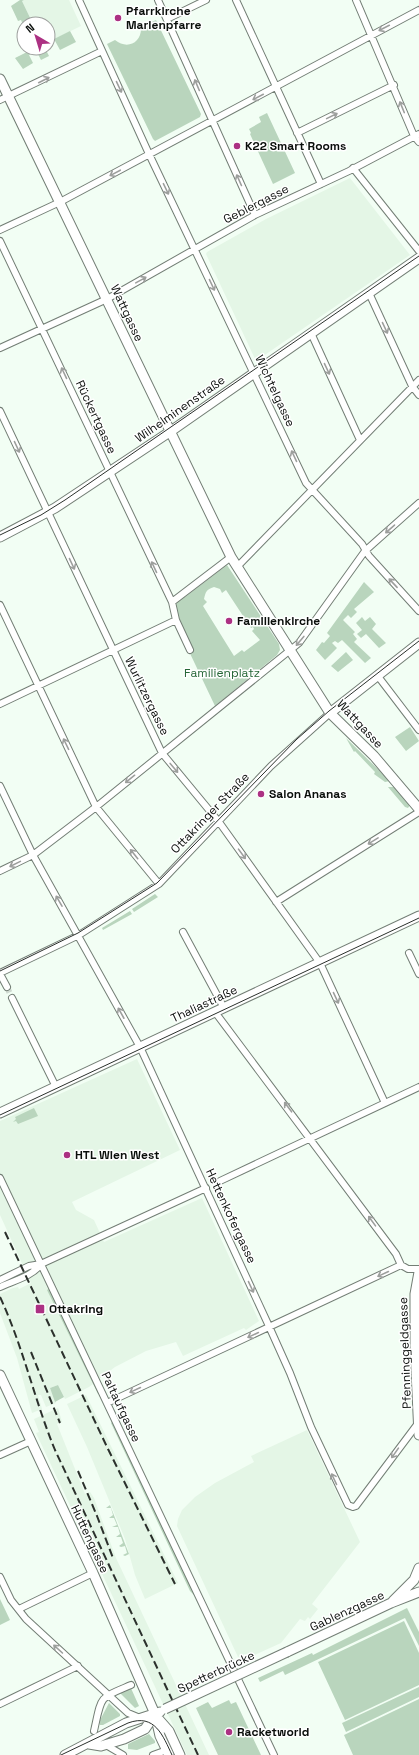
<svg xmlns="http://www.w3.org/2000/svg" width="419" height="1755" font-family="'Space Grotesk',sans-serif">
<rect width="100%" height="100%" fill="#f2fef4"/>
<path fill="#e4f6e6" d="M 24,0 L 69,0 L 81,26 L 48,42 L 48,24 L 33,24 L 22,1 Z
M 350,178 L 410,255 L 256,361 L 206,254 L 207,252 L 266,219 Z
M 137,1059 L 180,1150 L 72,1202 L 76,1210 L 94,1220 L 104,1242 L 202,1198 L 259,1321 L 246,1330 L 244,1328 L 183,1356 L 176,1342 L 146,1351 L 115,1367 L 89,1387 L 65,1399 L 58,1385 L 50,1388 L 56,1403 L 46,1407 L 41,1395 L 38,1395 L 42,1409 L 32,1413 L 17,1358 L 0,1313 L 0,1294 L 13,1288 L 18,1287 L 19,1289 L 31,1283 L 0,1215 L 0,1121 Z
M 86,1395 L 178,1583 L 145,1599 L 135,1575 L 125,1539 L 87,1447 L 67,1404 Z
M 58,1408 L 62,1422 L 57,1424 L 85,1494 L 90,1492 L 94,1498 L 116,1558 L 209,1755 L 187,1755 L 36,1433 L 39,1432 L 34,1419 Z
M 307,1430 L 360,1542 L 312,1604 L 318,1609 L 310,1619 L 308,1617 L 305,1621 L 300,1619 L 281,1643 L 248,1658 L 245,1654 L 238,1657 L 177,1526 L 178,1519 L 182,1510 L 195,1497 L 215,1483 L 254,1462 L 251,1456 Z"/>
<path fill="#b9d5bd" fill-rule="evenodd" d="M 20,0 L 24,0 L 22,1 L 33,24 L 24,24 L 24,27 L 21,20 L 18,21 L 11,6 Z
M 156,20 L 201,114 L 200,117 L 155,141 L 153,139 L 107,44 L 115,40 C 127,50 142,43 141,27 Z
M 70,31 L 76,42 L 60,50 L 54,39 Z
M 35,48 L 45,48 L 49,56 L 41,60 Z
M 29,51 L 31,54 L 29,55 L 33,63 L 23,69 L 15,58 Z
M 267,113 L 295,173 L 273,184 L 250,134 L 251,133 L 249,129 L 261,122 L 259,117 Z
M 227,565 L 279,644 L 280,650 L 277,655 L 215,706 L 176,624 L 180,622 L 175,608 L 178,600 L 183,596 L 185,597 ZM 214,587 L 220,589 L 222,593 L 226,590 L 251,628 L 253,627 L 254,629 L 252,631 L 260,640 L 244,652 L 242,650 L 234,656 L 203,606 L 207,602 L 204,599 C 206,591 206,590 214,587 Z
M 364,582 L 374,592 L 354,609 L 357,612 L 351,618 L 348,615 L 343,620 L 355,632 L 353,634 L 357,639 L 354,642 L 371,658 L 365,663 L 342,640 L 338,643 L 335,641 L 332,643 L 337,648 L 325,660 L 316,650 L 322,642 L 324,643 L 330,636 L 327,633 Z
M 362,617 L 365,621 L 370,617 L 376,624 L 372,629 L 386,643 L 379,648 L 366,634 L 361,638 L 357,634 L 362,630 L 356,623 Z
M 346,652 L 353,660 L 338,672 L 331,666 Z
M 410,727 L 419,741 L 406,751 L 395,737 Z
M 346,738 L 390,781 L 385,782 L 374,774 L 375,772 L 374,771 L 355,751 L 354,752 Z
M 388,787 L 395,787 L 410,805 L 408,808 L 405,807 Z
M 155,894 L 158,897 L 134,912 L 132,909 Z
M 130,911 L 132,914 L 103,930 L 102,928 Z
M 34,1108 L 38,1116 L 18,1124 L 16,1121 L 13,1122 L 16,1119 L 15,1117 Z
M 50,1288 L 99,1393 L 98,1394 L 47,1290 Z
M 58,1385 L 64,1397 L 55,1402 L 50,1388 Z
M 113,1421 L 196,1597 L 190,1591 L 111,1423 Z
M 110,1505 L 129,1554 L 125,1556 L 123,1555 L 127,1553 L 125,1546 L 121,1547 L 119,1546 L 123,1543 L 121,1537 L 116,1537 L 120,1534 L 118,1527 L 112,1527 L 117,1525 L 114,1518 L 109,1518 L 113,1515 L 111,1508 L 106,1508 Z
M 0,1599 L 10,1620 L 0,1625 Z
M 407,1608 L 419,1632 L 419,1646 L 405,1618 L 285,1675 L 283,1671 L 260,1682 L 258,1678 L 312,1653 L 313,1655 Z
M 404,1621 L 419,1653 L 419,1685 L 345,1720 L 318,1662 Z
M 130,1686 L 139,1706 L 135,1708 L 119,1692 Z
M 419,1687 L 419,1697 L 346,1732 L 342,1723 Z
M 419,1699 L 419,1755 L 353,1755 L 344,1735 Z
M 229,1700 L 231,1704 L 236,1702 L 261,1755 L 218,1755 L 196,1708 L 208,1702 L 212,1708 Z
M 109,1703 L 120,1714 L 120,1716 L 103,1725 L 100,1725 L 99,1722 Z
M 149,1734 L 155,1741 L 155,1743 L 137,1750 L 128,1749 L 128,1744 Z"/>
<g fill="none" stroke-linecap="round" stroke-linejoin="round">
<path stroke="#cfdad1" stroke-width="6" stroke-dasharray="6 3" stroke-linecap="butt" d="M 7,987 L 12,998"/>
<defs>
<path id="street" d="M 79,0 L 149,154 L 306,483 L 362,544 L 369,556 L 419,611
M 158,0 L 255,215
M 236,0 L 321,184
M 356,0 L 414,136 L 419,142
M 167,19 L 206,0
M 0,100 L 102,51
M 297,133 L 394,85
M 353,168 L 419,251
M 0,230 L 60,202 L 419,10
M 0,241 L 172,602 L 176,620 L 190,650
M 369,293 L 412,386 L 419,395
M 311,333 L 360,440
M 0,348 L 107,299 L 255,215 L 349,171 L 419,134
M 0,411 L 162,753 L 219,822 L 320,963 L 385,1103
M 237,567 L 419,380
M 172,602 L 231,557
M 0,605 L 96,807 L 159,884
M 377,675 L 419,730
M 0,704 L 176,620
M 0,786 L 33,855 L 140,1047 L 268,1324 L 290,1373 L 311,1427 L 348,1505 L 353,1507 L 356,1506 L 419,1422
M 0,871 L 33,855 L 96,807 L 299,643 L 365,551 L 419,503
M 276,902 L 419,812
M 183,932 L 224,1008
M 409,953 L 419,974
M 0,973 L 79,935 L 159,884 L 271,766 L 330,713
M 0,974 L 7,987
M 12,998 L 56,1087
M 215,1012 L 396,1254 L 401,1265
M 0,1178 L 274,1755
M 220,1181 L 419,1087
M 0,1280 L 29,1266 L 41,1264 L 206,1188
M 0,1287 C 13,1281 33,1276 41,1264
M 107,1403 L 401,1265 L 408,1269 L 419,1269
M 0,1455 L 31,1441
M 0,1577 L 11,1600 L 26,1619 L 128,1713 L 140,1718
M 19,1609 L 93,1573
M 0,1704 L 78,1666
M 94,1731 C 102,1695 98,1699 131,1685
M 106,1745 L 123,1755
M 153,1755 L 167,1750"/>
<path id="secondary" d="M 0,79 L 231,557 L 330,713 L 374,756 L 419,809
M 0,537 L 55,508 L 171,431 L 419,258
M 330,713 L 419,643
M 0,1113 L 419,916
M 419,1272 L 415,1294 L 415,1349 L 419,1435
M 0,1375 L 93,1573 L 155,1714 L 160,1736 L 169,1755
M 393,1601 L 414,1580 L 419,1568
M 287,1652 L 391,1603 L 419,1592
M 155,1715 L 169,1731 L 180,1755
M 89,1744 L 101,1746 L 124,1739 L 145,1729 L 155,1714
M 65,1755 L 126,1723 L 160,1712"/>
</defs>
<use href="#street" stroke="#737e75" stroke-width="8"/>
<use href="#secondary" stroke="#737e75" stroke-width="11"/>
<use href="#street" stroke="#fff" stroke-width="6"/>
<use href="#secondary" stroke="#fff" stroke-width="9"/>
<path stroke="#2b302c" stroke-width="1" d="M 0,535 L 41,515 L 65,500 L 419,256
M 0,971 L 78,933 L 157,883 L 297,739 L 329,711 L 419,641
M 0,1115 L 419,918
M 61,1755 L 128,1723 C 155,1713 163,1736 172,1755"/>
<path stroke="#2b302c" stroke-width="2" stroke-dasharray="8 4" stroke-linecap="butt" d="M 5,1232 L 108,1449 L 175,1584
M 0,1297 C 23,1346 34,1399 55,1450 L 198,1755
M 31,1352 L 60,1423
M 78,1471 L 97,1516 L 113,1558"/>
<defs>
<path id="secondary-bridge" d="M 165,1709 L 287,1652"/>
</defs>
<use href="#secondary-bridge" stroke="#737e75" stroke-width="11" stroke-linecap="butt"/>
<use href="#secondary-bridge" stroke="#fff" stroke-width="9"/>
</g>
<defs><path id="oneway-shaft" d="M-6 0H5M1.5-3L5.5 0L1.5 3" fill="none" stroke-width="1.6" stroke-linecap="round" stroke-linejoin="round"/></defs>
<g stroke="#9d9f9d">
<use href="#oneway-shaft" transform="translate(384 28) rotate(153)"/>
<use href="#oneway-shaft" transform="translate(44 80) rotate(-27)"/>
<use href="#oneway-shaft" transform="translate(197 85) rotate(-113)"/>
<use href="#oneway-shaft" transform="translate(119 87) rotate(65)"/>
<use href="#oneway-shaft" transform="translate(258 97) rotate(153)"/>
<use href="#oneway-shaft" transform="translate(402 107) rotate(-112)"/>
<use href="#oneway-shaft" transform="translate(332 116) rotate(-26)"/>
<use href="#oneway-shaft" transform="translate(115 173) rotate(152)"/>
<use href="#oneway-shaft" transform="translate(239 180) rotate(-114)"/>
<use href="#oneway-shaft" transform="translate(166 189) rotate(64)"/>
<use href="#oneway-shaft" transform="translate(141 280) rotate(-29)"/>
<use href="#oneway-shaft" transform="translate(212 285) rotate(65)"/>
<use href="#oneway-shaft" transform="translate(385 328) rotate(65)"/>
<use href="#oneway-shaft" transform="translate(327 369) rotate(65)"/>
<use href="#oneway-shaft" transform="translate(64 373) rotate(-115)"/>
<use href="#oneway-shaft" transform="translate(17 447) rotate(65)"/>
<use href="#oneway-shaft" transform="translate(294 456) rotate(-115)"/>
<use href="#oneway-shaft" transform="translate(390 529) rotate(139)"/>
<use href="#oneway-shaft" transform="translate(72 564) rotate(65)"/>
<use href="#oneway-shaft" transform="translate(154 567) rotate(-115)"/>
<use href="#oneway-shaft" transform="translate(393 583) rotate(-133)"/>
<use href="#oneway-shaft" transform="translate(300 641) rotate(130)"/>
<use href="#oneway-shaft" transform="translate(66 744) rotate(-116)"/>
<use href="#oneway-shaft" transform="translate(174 768) rotate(50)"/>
<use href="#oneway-shaft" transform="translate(130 779) rotate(141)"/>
<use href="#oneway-shaft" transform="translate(373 841) rotate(148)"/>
<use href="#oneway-shaft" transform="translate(134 854) rotate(-129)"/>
<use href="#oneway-shaft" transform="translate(242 854) rotate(54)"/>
<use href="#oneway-shaft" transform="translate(15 864) rotate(154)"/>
<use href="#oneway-shaft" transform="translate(59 901) rotate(-120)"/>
<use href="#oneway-shaft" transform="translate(336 998) rotate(65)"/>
<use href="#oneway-shaft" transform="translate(121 1013) rotate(-119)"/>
<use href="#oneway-shaft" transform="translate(288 1107) rotate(-127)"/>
<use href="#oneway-shaft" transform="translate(372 1221) rotate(-126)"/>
<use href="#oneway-shaft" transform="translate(383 1274) rotate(155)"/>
<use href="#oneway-shaft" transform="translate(251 1287) rotate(65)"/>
<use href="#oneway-shaft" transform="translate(253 1335) rotate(155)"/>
<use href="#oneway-shaft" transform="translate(135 1390) rotate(155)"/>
<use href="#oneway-shaft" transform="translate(395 1453) rotate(125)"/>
<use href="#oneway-shaft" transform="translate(334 1479) rotate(-115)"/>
<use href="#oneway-shaft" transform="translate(58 1649) rotate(-138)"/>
</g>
<g fill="#ac3183" stroke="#fff" stroke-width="1.5">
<circle cx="118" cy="18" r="4"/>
<circle cx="237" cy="146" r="4"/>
<circle cx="229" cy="621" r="4"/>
<circle cx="261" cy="794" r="4"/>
<circle cx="67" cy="1155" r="4"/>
<rect x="35" y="1304" width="10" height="10" rx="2"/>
<circle cx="229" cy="1732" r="4"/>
</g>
<g text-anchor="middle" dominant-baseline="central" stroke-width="3" stroke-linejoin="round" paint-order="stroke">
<g font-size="12" font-weight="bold" fill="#0a0e0b" stroke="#fff" text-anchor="start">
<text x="126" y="11">Pfarrkirche<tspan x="126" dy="14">Marienpfarre</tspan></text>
<text x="245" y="146">K22 Smart Rooms</text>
<text x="237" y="621">Familienkirche</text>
<text x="269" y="794">Salon Ananas</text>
<text x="75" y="1155">HTL Wien West</text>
<text x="49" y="1309">Ottakring</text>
<text x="237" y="1732">Racketworld</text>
</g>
<g font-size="12" fill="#0a0e0b" stroke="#fff">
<text transform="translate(256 204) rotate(-27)">Geblergasse</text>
<text transform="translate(127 313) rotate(65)">Wattgasse</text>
<text transform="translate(275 391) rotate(65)">Wichtelgasse</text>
<text transform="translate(180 409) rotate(-35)">Wilhelminenstraße</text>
<text transform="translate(96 417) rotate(65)">Rückertgasse</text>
<text transform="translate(147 696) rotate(64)">Wurlitzergasse</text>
<text transform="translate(360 724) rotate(47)">Wattgasse</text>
<text transform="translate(210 813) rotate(-46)">Ottakringer Straße</text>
<text transform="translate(204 1004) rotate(-25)">Thaliastraße</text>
<text transform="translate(231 1216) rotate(65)">Hettenkofergasse</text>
<text transform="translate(405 1353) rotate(-92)">Pfenninggeldgasse</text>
<text transform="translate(121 1407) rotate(65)">Paltaufgasse</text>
<text transform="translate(90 1539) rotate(65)">Huttengasse</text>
<text transform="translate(347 1611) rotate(-25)">Gablenzgasse</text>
<text transform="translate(216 1672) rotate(-25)">Spetterbrücke</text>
</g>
<g font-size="12" fill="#266637" stroke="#fff">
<text x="222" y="673">Familienplatz</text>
</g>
</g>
<g transform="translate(36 36) rotate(322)"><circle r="19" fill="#ffffff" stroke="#9d9f9d"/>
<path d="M0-3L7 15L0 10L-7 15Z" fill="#ac3183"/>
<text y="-6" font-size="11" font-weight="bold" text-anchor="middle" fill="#0a0e0b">N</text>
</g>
</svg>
